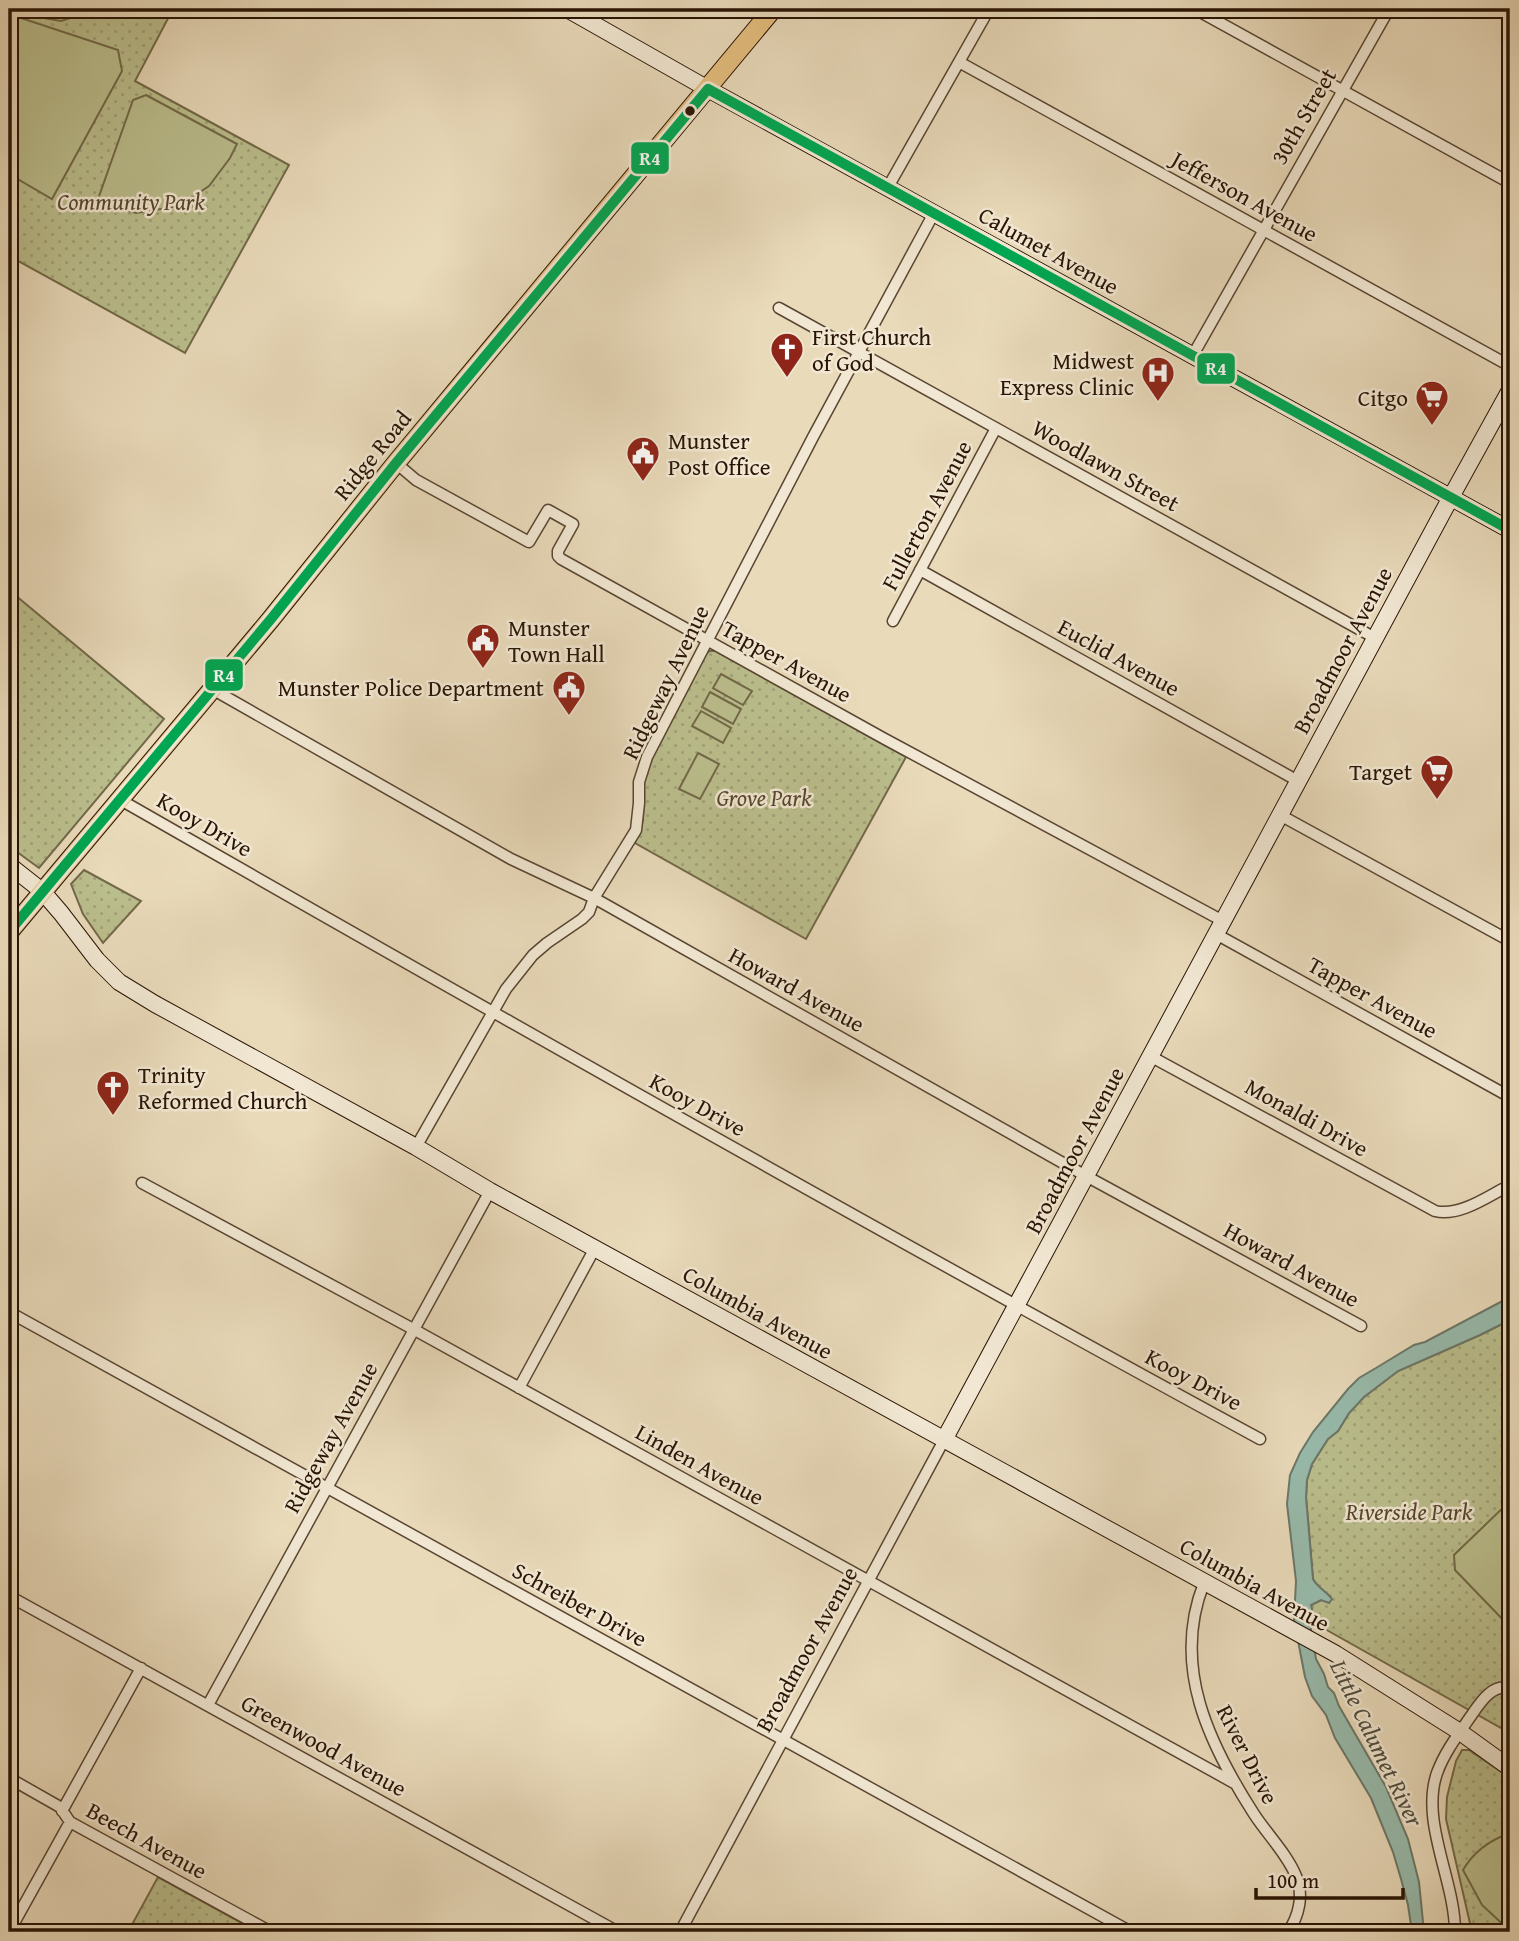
<svg xmlns="http://www.w3.org/2000/svg" width="1519" height="1941" font-family="'Gentium Book Plus',serif">
<defs>
<pattern id="park-dots" width="8" height="8" patternUnits="userSpaceOnUse" patternTransform="scale(1.75)"><rect width="8" height="8" fill="#bbbe8d"/><path d="M2 2h.1M6 6h.1" fill="none" stroke="#a1a278" stroke-width="1.8" stroke-linecap="round"/></pattern>
</defs>
<rect width="100%" height="100%" fill="#e9daba"/>
<filter id="stains"><feTurbulence type="fractalNoise" baseFrequency=".00286" numOctaves="4"/><feColorMatrix values="0 0 0 0 .2 0 0 0 0 .09 0 0 0 0 .02 0 0 0 .5 -.17"/></filter>
<radialGradient id="worn" r=".72"><stop offset=".6" stop-color="#630" stop-opacity="0"/><stop offset="1" stop-color="#630" stop-opacity=".3"/></radialGradient>
<path fill="url(#park-dots)" stroke="#726948" stroke-width="2" d="M 9,9 L 173,9 L 135,81 L 289,165 L 185,353 L 9,256 Z
M 9,590 L 164,719 L 39,868 L 9,846 Z
M 710,651 L 715,651 L 906,757 L 806,939 L 635,843 L 643,820 L 644,769 L 705,654 Z
M 84,870 L 141,901 L 103,943 L 83,914 L 71,884 Z
M 1510,1320 L 1510,1733 L 1316,1624 L 1322,1625 C 1319,1618 1310,1614 1311,1605 L 1330,1596 C 1324,1592 1316,1585 1313,1579 L 1306,1497 L 1307,1480 L 1312,1464 L 1328,1439 L 1338,1431 L 1349,1413 L 1364,1397 L 1398,1371 L 1480,1335 Z
M 1462,1750 L 1469,1750 L 1510,1778 L 1510,1932 L 1472,1932 L 1446,1819 L 1447,1797 L 1456,1761 Z
M 158,1877 L 258,1932 L 128,1932 Z"/>
<path fill="#bbbe8d" stroke="#726948" stroke-width="2" d="M 15,9 L 99,9 L 61,21 L 32,16 Z
M 9,14 L 118,50 L 122,71 L 52,199 L 9,174 Z
M 146,95 L 237,144 L 230,158 L 209,186 L 179,206 L 136,213 L 97,202 L 133,100 Z
M 721,674 L 752,691 L 743,705 L 713,688 Z
M 710,692 L 741,709 L 733,724 L 702,707 Z
M 701,711 L 731,728 L 723,743 L 692,726 Z
M 698,753 L 719,764 L 700,799 L 679,789 Z
M 1510,1501 L 1510,1627 L 1455,1570 L 1454,1555 Z
M 1510,1833 L 1510,1931 L 1482,1905 L 1463,1870 C 1474,1851 1490,1840 1510,1833 Z"/>
<path fill="#98bbac" stroke="#6c7869" stroke-width="2" d="M 1510,1297 L 1510,1320 L 1480,1335 L 1398,1371 L 1364,1397 L 1349,1413 L 1338,1431 L 1328,1439 L 1312,1464 L 1307,1480 L 1306,1497 L 1313,1579 C 1317,1587 1326,1591 1332,1599 L 1329,1603 L 1321,1600 L 1311,1605 L 1313,1613 L 1323,1623 L 1322,1626 L 1312,1621 L 1310,1624 L 1316,1659 L 1324,1674 L 1328,1687 L 1334,1693 L 1339,1706 L 1386,1787 L 1408,1839 L 1419,1882 L 1424,1932 L 1412,1932 L 1408,1905 L 1401,1879 L 1393,1852 L 1371,1798 L 1335,1738 L 1326,1715 L 1312,1696 L 1305,1677 L 1294,1620 L 1296,1581 L 1287,1504 L 1290,1475 L 1300,1453 L 1313,1432 L 1348,1389 L 1359,1378 L 1376,1368 L 1414,1345 L 1425,1342 Z"/>
<g fill="none" stroke-linecap="round" stroke-linejoin="round">
<defs>
<path id="street" d="M 1195,9 L 1510,183
M 1509,9 L 1510,10
M 959,62 L 1510,366
M 888,187 L 989,9
M 779,308 L 1375,638
M 1193,355 L 1389,9
M 396,463 L 416,480 L 529,542 L 548,510 L 573,524 L 558,551 L 558,556 L 561,559 L 883,738 L 1223,921
M 920,570 L 1298,781
M 893,621 L 996,428
M 212,689 L 511,859 L 594,898 L 1086,1176 L 1361,1326
M 119,799 C 498,1016 877,1231 1260,1439
M 1280,815 L 1510,941
M 1216,934 L 1510,1097
M 1150,1056 L 1435,1211 C 1460,1217 1488,1196 1510,1185
M 416,1147 L 506,989 L 533,955 L 547,943 L 582,919 L 589,912 L 594,898 L 636,830 L 639,803 L 639,782 L 647,757 L 813,437 L 934,213
M 142,1183 L 413,1329 L 1236,1784
M 9,1312 L 1131,1932
M 519,1388 L 595,1248
M 1204,1583 C 1171,1666 1209,1744 1254,1814 C 1267,1834 1287,1854 1296,1876 C 1304,1895 1299,1916 1288,1932
M 9,1596 L 618,1932
M 208,1705 L 490,1191
M 9,1778 L 60,1807 L 70,1822 L 271,1932
M 62,1811 L 141,1668
M 9,1932 L 70,1822
M 680,1932 L 944,1440
M 1455,1932 C 1455,1880 1420,1822 1437,1773 C 1445,1751 1460,1732 1473,1713 C 1482,1700 1493,1684 1510,1688"/>
<path id="secondary" d="M 567,9 L 708,89 L 1510,530
M 9,865 L 42,891 L 61,913 L 97,960 L 119,982 L 155,1004 L 416,1147 L 490,1191 L 1336,1654 L 1460,1732 L 1510,1768
M 944,1440 L 1451,497 L 1510,390"/>
<path id="primary" d="M 9,932 L 271,619 L 396,463 L 773,9"/>
</defs>
<use href="#street" stroke="#594632" stroke-width="13"/>
<use href="#secondary" stroke="#291404" stroke-width="18"/>
<use href="#primary" stroke="#291404" stroke-width="20"/>
<use href="#street" stroke="#f1e7d2" stroke-width="10"/>
<use href="#secondary" stroke="#f1e7d2" stroke-width="16"/>
<use href="#primary" stroke="#e4bd7d" stroke-width="18"/>
<defs>
<path id="bus-1" d="M 9,932 L 271,619 L 396,463 L 708,89 L 1510,530"/>
</defs>
<use href="#bus-1" stroke="#f1e7d2" stroke-width="16"/>
<use href="#bus-1" stroke="#00a651" stroke-width="10"/>
</g>
<defs>
<symbol id="church-pin" viewBox="-11 -11 22 30"><path d="M0 17L-7.5 6A9.5 9.5 0 1 1 7.5 6Z" fill="#8f2418" stroke="#f1e7d2"/><path d="M-1.2-6h2.4v3.5h3.3v2.4h-3.3V6h-2.4V-.1h-3.3v-2.4h3.3Z" fill="#fff"/></symbol>
<symbol id="hospital-pin" viewBox="-11 -11 22 30"><path d="M0 17L-7.5 6A9.5 9.5 0 1 1 7.5 6Z" fill="#8f2418" stroke="#f1e7d2"/><path d="M-5-5h3v3.5h4V-5h3V5h-3V1.5h-4V5h-3Z" fill="#fff"/></symbol>
<symbol id="supermarket-pin" viewBox="-11 -11 22 30"><path d="M0 17L-7.5 6A9.5 9.5 0 1 1 7.5 6Z" fill="#8f2418" stroke="#f1e7d2"/><path d="M-6-5.5h2.5l.6 2H6L4.5 2H-2.5L-4.4-4H-6ZM-1.5 3.2a1.3 1.3 0 1 0 .1 0ZM3 3.2a1.3 1.3 0 1 0 .1 0Z" fill="#fff"/></symbol>
<symbol id="civic-pin" viewBox="-11 -11 22 30"><path d="M0 17L-7.5 6A9.5 9.5 0 1 1 7.5 6Z" fill="#8f2418" stroke="#f1e7d2"/><path d="M-.6-6.5H3V-4.5H.6V-3L4-1V1h2V6H-6V1h2V-1L-.6-3ZM-1.2 2.5V6h2.4V2.5Z" fill="#fff"/></symbol>
</defs>
<g fill-rule="evenodd">
<use href="#church-pin" x="768" y="330" width="38" height="52"/>
<use href="#hospital-pin" x="1139" y="354" width="38" height="52"/>
<use href="#supermarket-pin" x="1413" y="378" width="38" height="52"/>
<use href="#civic-pin" x="624" y="434" width="38" height="52"/>
<use href="#civic-pin" x="464" y="621" width="38" height="52"/>
<use href="#civic-pin" x="550" y="668" width="38" height="52"/>
<use href="#supermarket-pin" x="1418" y="752" width="38" height="52"/>
<use href="#church-pin" x="94" y="1068" width="38" height="52"/>
</g>
<circle fill="#291404" stroke="#f1e7d2" stroke-width="2.5" cx="690" cy="111" r="6"/>
<g text-anchor="middle" dominant-baseline="central" stroke-width="5" stroke-linejoin="round" paint-order="stroke">
<g font-size="23" fill="#291404" stroke="#f1e7d2">
<text transform="translate(1303 116) rotate(-60)">30th Street</text>
<text transform="translate(1245 196) rotate(29)">Jefferson Avenue</text>
<text transform="translate(1049 250) rotate(29)">Calumet Avenue</text>
<text transform="translate(372 455) rotate(-51)">Ridge Road</text>
<text transform="translate(1106 465) rotate(29)">Woodlawn Street</text>
<text transform="translate(926 515) rotate(-62)">Fullerton Avenue</text>
<text transform="translate(1342 650) rotate(-62)">Broadmoor Avenue</text>
<text transform="translate(1119 657) rotate(29)">Euclid Avenue</text>
<text transform="translate(787 661) rotate(29)">Tapper Avenue</text>
<text transform="translate(665 682) rotate(-64)">Ridgeway Avenue</text>
<text transform="translate(205 824) rotate(30)">Kooy Drive</text>
<text transform="translate(797 989) rotate(29)">Howard Avenue</text>
<text transform="translate(1373 997) rotate(29)">Tapper Avenue</text>
<text transform="translate(698 1104) rotate(29)">Kooy Drive</text>
<text transform="translate(1307 1117) rotate(29)">Monaldi Drive</text>
<text transform="translate(1074 1150) rotate(-62)">Broadmoor Avenue</text>
<text transform="translate(1292 1264) rotate(29)">Howard Avenue</text>
<text transform="translate(758 1312) rotate(29)">Columbia Avenue</text>
<text transform="translate(1194 1379) rotate(28)">Kooy Drive</text>
<text transform="translate(330 1437) rotate(-61)">Ridgeway Avenue</text>
<text transform="translate(700 1464) rotate(29)">Linden Avenue</text>
<text transform="translate(1255 1584) rotate(29)">Columbia Avenue</text>
<text transform="translate(580 1604) rotate(29)">Schreiber Drive</text>
<text transform="translate(806 1649) rotate(-61)">Broadmoor Avenue</text>
<text transform="translate(324 1745) rotate(29)">Greenwood Avenue</text>
<text transform="translate(1248 1754) rotate(63)">River Drive</text>
<text transform="translate(147 1840) rotate(29)">Beech Avenue</text>
</g>
<g font-size="23" font-style="italic" fill="#55472d" stroke="#f1e7d2">
<text x="131" y="201">Community Park</text>
<text x="764" y="797">Grove Park</text>
<text x="1409" y="1511">Riverside Park</text>
</g>
<g font-size="23" fill="#291404" stroke="#f1e7d2" text-anchor="start">
<text x="812" y="336">First Church<tspan x="812" dy="26">of God</tspan></text>
<text x="1134" y="360" text-anchor="end">Midwest<tspan x="1134" dy="26">Express Clinic</tspan></text>
<text x="1408" y="397" text-anchor="end">Citgo</text>
<text x="668" y="440">Munster<tspan x="668" dy="26">Post Office</tspan></text>
<text x="508" y="627">Munster<tspan x="508" dy="26">Town Hall</tspan></text>
<text x="544" y="687" text-anchor="end">Munster Police Department</text>
<text x="1412" y="771" text-anchor="end">Target</text>
<text x="138" y="1074">Trinity<tspan x="138" dy="26">Reformed Church</tspan></text>
</g>
<g font-size="24" font-style="italic" fill="#504e3f" stroke="#f1e7d2">
<text transform="translate(1377 1743) rotate(64)">Little Calumet River</text>
</g>
</g>
<g stroke="#f1e7d2" stroke-width="2.5">
<rect x="630" y="141" width="40" height="34" rx="7" fill="#00a651"/>
<rect x="1196" y="352" width="40" height="33" rx="7" fill="#00a651"/>
<rect x="204" y="658" width="40" height="34" rx="7" fill="#00a651"/>
</g>
<g font-size="19" text-anchor="middle" font-weight="bold" fill="#fff">
<text x="650" y="165">R4</text>
<text x="1216" y="375">R4</text>
<text x="224" y="682">R4</text>
</g>
<rect width="1519" height="1941" fill="none" stroke="#e9daba" stroke-width="35"/>
<rect x="10" y="10" width="1498" height="1920" fill="none" stroke="#291404" stroke-width="3.5"/>
<rect x="18" y="18" width="1484" height="1906" fill="none" stroke="#291404" stroke-width="2"/>
<path d="M1256 1888v10h147v-10" fill="none" stroke="#291404" stroke-width="3.5"/>
<text x="1267" y="1888" font-size="21" fill="#291404" stroke="#f1e7d2" stroke-width="5" paint-order="stroke">100 m</text>
<rect width="100%" height="100%" filter="url(#stains)"/>
<rect width="100%" height="100%" fill="url(#worn)"/>
</svg>
